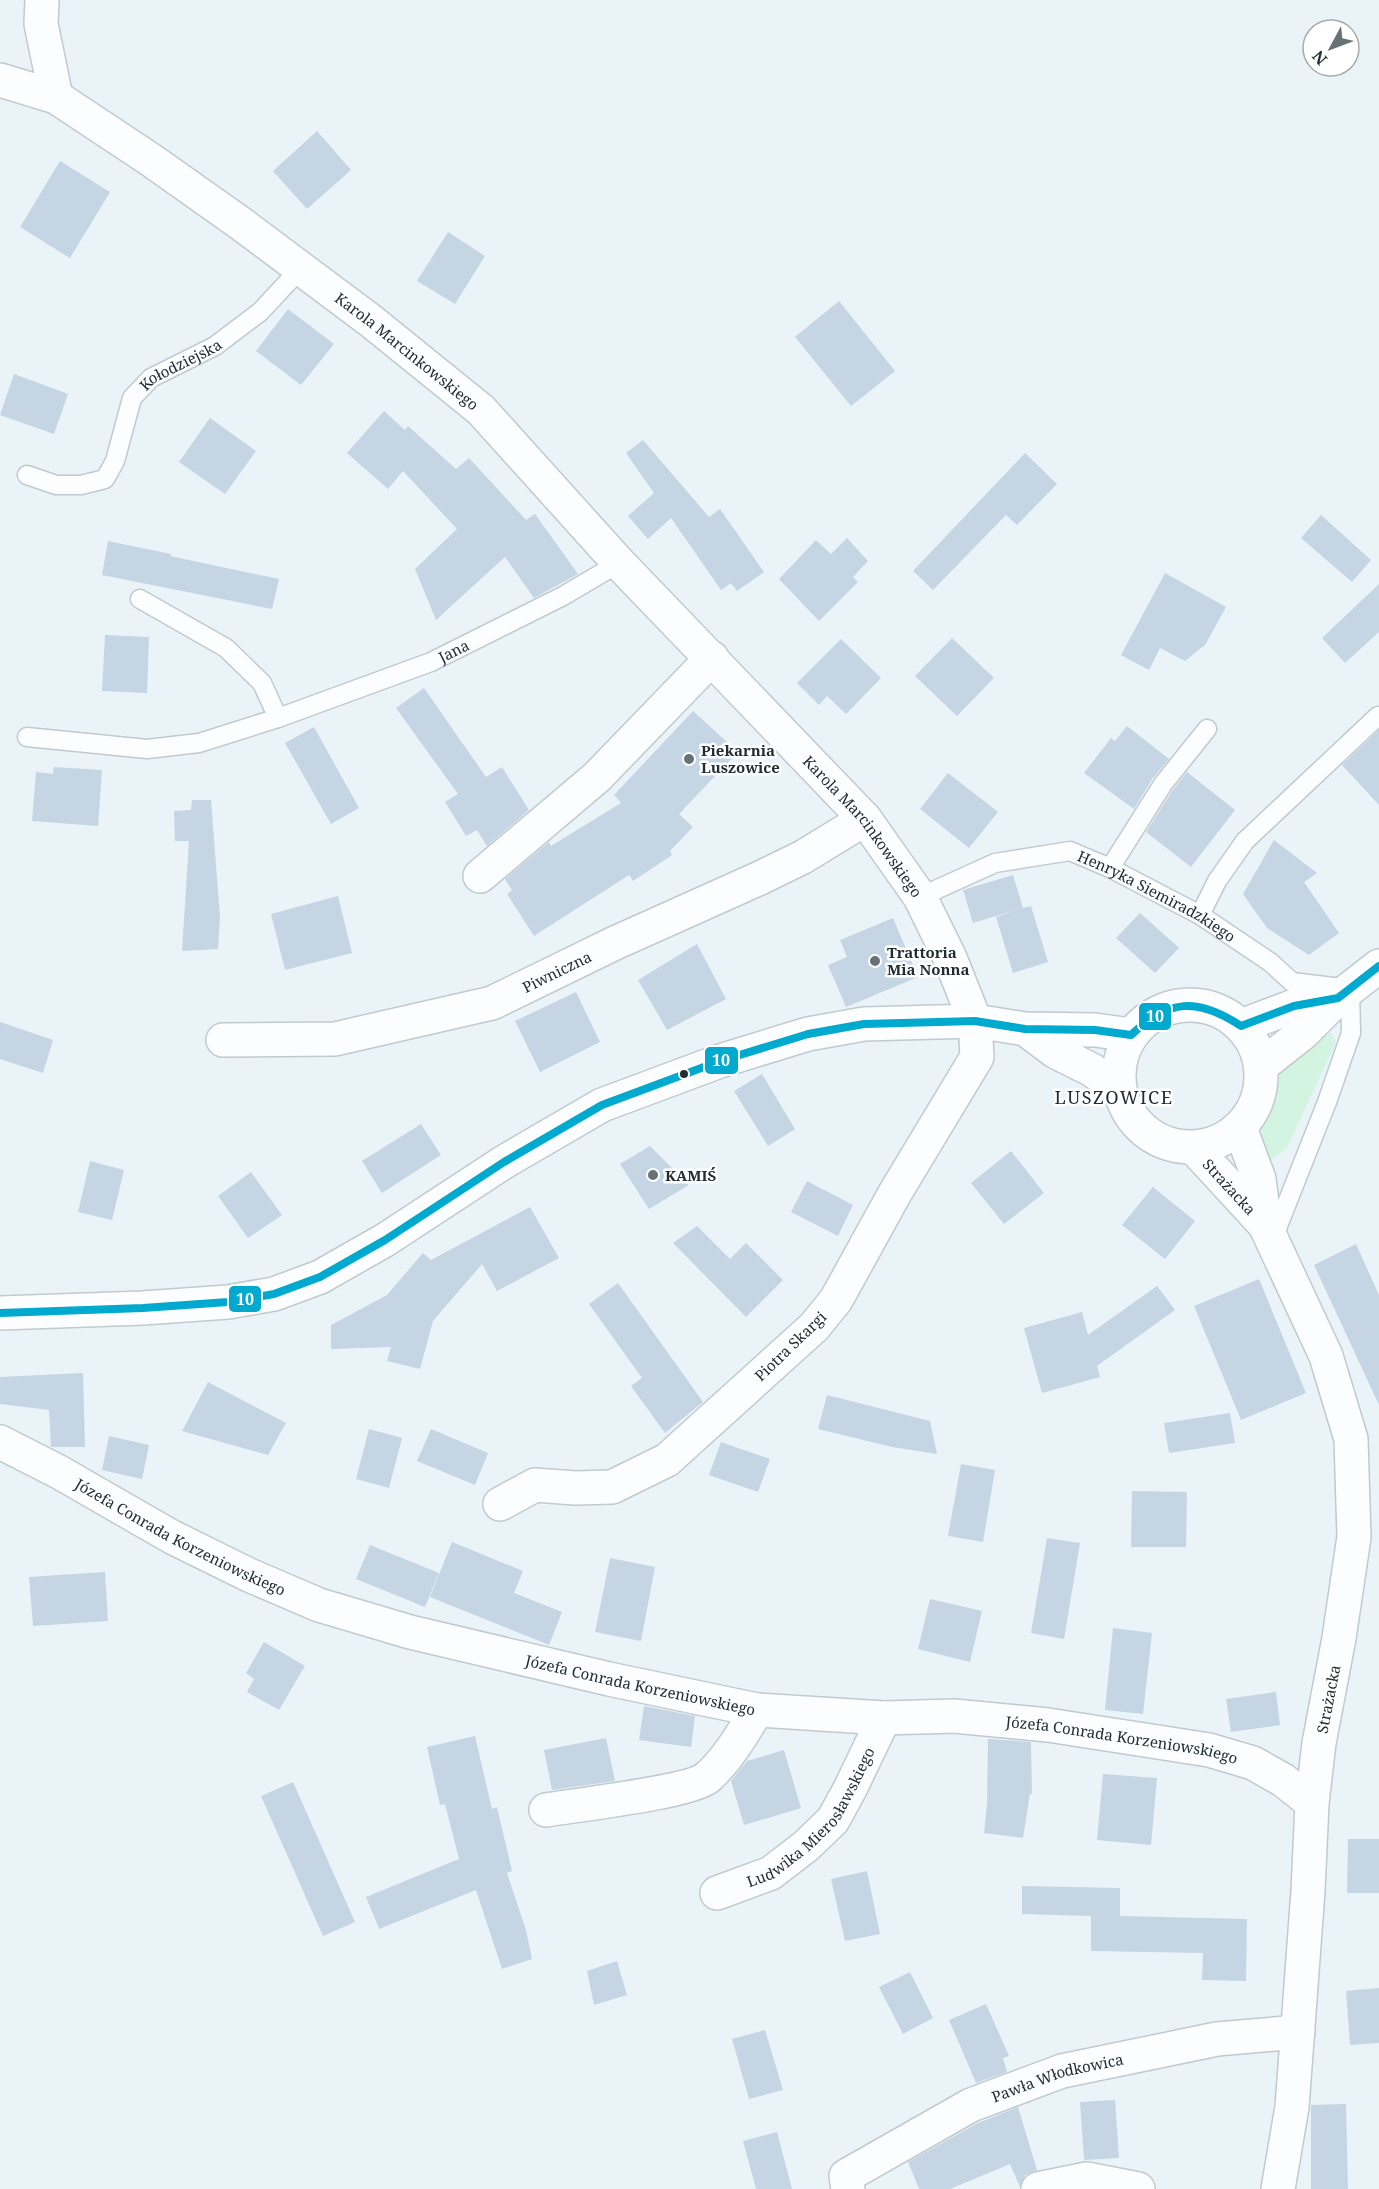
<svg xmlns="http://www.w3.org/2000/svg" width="1379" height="2189" font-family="'Noto Serif',serif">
<rect width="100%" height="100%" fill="#eaf3f7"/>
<path fill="#d3f4e1" d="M 1331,1033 L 1336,1042 L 1287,1148 L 1265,1165 C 1256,1139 1256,1108 1269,1083 C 1277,1068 1316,1043 1331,1033 Z"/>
<path fill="#c6d5e4" d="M 317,131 L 351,170 L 307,209 L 273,171 Z
M 60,161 L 110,192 L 70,258 L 20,227 Z
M 448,232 L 485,256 L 455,304 L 417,281 Z
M 839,301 L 895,371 L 851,406 L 795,337 Z
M 288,309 L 334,344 L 301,385 L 256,351 Z
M 14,374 L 68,394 L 54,434 L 0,415 Z
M 384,411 L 405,430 L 408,426 L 456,469 L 469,458 L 526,520 L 535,514 L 578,574 L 534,598 L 505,557 L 436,620 L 415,569 L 457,529 L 403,471 L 388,489 L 347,453 Z
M 210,418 L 256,451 L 225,494 L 179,462 Z
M 643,440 L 709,517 L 720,509 L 764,572 L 737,591 L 731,583 L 721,590 L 671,518 L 648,539 L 628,516 L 654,493 L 626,453 Z
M 1025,453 L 1057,484 L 1017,525 L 1006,515 L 933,590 L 913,571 Z
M 1321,515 L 1371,560 L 1352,582 L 1301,538 Z
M 847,538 L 868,561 L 853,577 L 858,582 L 819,621 L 779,579 L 816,540 L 831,554 Z
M 108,541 L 171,554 L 170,556 L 279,579 L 272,609 L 102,575 Z
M 1165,573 L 1226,607 L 1205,645 L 1185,661 L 1160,648 L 1149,670 L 1121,655 Z
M 1379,584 L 1379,632 L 1345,663 L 1322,638 Z
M 105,635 L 149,637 L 147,693 L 102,691 Z
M 952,638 L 994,678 L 957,716 L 915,676 Z
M 841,639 L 881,678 L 846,714 L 827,696 L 819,705 L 797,683 Z
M 424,688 L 486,777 L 502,767 L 529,810 L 487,846 L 477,830 L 466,836 L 445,802 L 458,794 L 396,708 Z
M 693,711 L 738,752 L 679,814 L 693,827 L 670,851 L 672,855 L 633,881 L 629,875 L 534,936 L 507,894 L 512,890 L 505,879 L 549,842 L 551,846 L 621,803 L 614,795 Z
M 1127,726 L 1169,759 L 1153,778 L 1134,809 L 1084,773 L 1111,738 L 1115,741 Z
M 314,727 L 359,808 L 331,824 L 285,743 Z
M 1379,730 L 1379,805 L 1342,765 Z
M 54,767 L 102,770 L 98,826 L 32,821 L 36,772 L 53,774 Z
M 1187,772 L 1235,810 L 1191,867 L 1146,832 L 1172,791 Z
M 948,773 L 998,812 L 969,848 L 920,809 Z
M 192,800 L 211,800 L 220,917 L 218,949 L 182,951 L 189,841 L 175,841 L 174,811 L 191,810 Z
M 1274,840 L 1317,873 L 1304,882 L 1339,933 L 1309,955 L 1267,928 L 1243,894 Z
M 1013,875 L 1023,908 L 1031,906 L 1048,962 L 1013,973 L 996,917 L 1019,909 L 973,923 L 963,890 Z
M 338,896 L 352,953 L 285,970 L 271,914 Z
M 1140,913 L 1179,948 L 1155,973 L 1116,938 Z
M 893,918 L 918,977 L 846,1007 L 828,965 L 847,957 L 840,940 Z
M 697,944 L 726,999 L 667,1030 L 638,980 Z
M 576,992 L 600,1042 L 540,1072 L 515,1021 Z
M 0,1022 L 53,1040 L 43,1073 L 0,1059 Z
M 762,1074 L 795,1129 L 768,1146 L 734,1091 Z
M 421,1124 L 441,1155 L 382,1193 L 362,1161 Z
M 650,1146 L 689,1185 L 649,1209 L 620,1164 Z
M 1011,1151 L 1044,1193 L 1004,1224 L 971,1183 Z
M 90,1161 L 124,1170 L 112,1220 L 78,1212 Z
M 251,1172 L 282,1215 L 248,1238 L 218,1196 Z
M 807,1181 L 853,1205 L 838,1236 L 791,1212 Z
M 1153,1187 L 1195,1221 L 1165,1259 L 1122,1225 Z
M 530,1207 L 559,1258 L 497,1291 L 482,1264 L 433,1321 L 420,1369 L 387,1361 L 391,1347 L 331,1349 L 331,1325 L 387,1295 L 423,1253 L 431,1260 Z
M 697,1226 L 730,1259 L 746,1243 L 783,1280 L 746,1317 L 673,1243 Z
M 1356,1244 L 1379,1295 L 1379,1405 L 1314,1265 Z
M 1259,1279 L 1306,1393 L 1241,1420 L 1194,1306 Z
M 618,1283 L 703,1402 L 665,1433 L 631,1386 L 642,1378 L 589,1304 Z
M 1157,1286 L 1175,1310 L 1097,1366 L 1100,1377 L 1042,1393 L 1024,1328 L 1082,1312 L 1088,1335 Z
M 83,1373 L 85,1447 L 51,1447 L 49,1410 L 0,1404 L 0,1377 Z
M 208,1382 L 286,1423 L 268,1455 L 182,1431 Z
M 827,1395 L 930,1421 L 937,1454 L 892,1447 L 818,1429 Z
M 1230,1413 L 1235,1443 L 1169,1453 L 1164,1423 Z
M 369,1429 L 402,1438 L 389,1488 L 356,1479 Z
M 431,1429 L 488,1453 L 475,1485 L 417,1461 Z
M 109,1436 L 149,1445 L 142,1479 L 102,1470 Z
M 721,1442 L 770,1459 L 758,1492 L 709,1475 Z
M 961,1464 L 995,1470 L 983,1542 L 948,1536 Z
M 1132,1491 L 1187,1492 L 1186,1547 L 1131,1547 Z
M 1047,1538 L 1080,1543 L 1064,1639 L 1031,1633 Z
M 452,1542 L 523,1571 L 514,1593 L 562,1612 L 549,1645 L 430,1597 Z
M 370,1545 L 439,1573 L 425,1607 L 356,1579 Z
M 610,1558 L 655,1567 L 641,1641 L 595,1632 Z
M 105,1572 L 108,1621 L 33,1626 L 29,1577 Z
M 930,1599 L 982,1611 L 970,1662 L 918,1649 Z
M 1113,1628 L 1152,1633 L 1143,1714 L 1105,1710 Z
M 264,1642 L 305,1666 L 279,1710 L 247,1692 L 254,1679 L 246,1673 Z
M 1276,1692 L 1280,1725 L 1231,1732 L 1226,1699 Z
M 644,1706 L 695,1716 L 691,1747 L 639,1740 Z
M 475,1736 L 492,1809 L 497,1807 L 512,1871 L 507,1873 L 526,1930 L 532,1959 L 502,1969 L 476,1890 L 379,1929 L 366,1897 L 459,1859 L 445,1804 L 440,1805 L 427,1747 Z
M 606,1738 L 615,1781 L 552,1790 L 544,1750 Z
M 988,1739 L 1031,1742 L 1032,1794 L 1030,1794 L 1023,1838 L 984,1833 L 987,1804 Z
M 784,1750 L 801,1808 L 744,1825 L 731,1781 L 747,1761 Z
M 1103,1774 L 1157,1778 L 1151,1845 L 1097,1840 Z
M 293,1782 L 355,1922 L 323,1936 L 261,1796 Z
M 1348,1839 L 1379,1839 L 1379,1893 L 1347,1893 Z
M 867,1871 L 880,1934 L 845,1941 L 831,1879 Z
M 1022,1886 L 1120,1888 L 1120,1916 L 1247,1919 L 1246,1981 L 1202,1980 L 1203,1953 L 1091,1951 L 1091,1916 L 1022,1914 Z
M 617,1961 L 627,1995 L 594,2005 L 587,1971 Z
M 910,1972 L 933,2018 L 903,2034 L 879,1987 Z
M 1379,1988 L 1379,2043 L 1350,2045 L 1346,1991 Z
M 986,2004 L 1009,2056 L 1003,2058 L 1007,2072 L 976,2083 L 949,2020 Z
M 765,2030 L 783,2090 L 749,2099 L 732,2039 Z
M 1115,2100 L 1119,2158 L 1084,2160 L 1080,2102 Z
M 1346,2104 L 1348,2189 L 1311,2189 L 1311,2105 Z
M 1018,2107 L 1037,2170 L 1025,2175 L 1020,2187 L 1010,2164 L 950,2189 L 919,2189 L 908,2162 L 978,2123 Z
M 777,2132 L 792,2189 L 756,2189 L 743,2141 Z"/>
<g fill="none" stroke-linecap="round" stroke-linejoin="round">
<defs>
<g id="service">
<path id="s1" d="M 27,475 L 56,485 L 81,485 L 105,479 L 115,461 L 132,398 L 151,378 L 215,346 L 260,312 L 301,268"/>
<path d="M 140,599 L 226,648 L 262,683 L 278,718"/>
<path id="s2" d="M 27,737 L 147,749 L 199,743 L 278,718 L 431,662 L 563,596 L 619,563"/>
<path d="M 1110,868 L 1163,784 L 1207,729"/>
<path id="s3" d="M 920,897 L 995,863 L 1070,851 L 1110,868 L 1200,915 L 1270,962 L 1292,982 L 1350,989 L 1351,1033 L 1327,1102 L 1272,1241"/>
<path d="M 1200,915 L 1217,881 L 1245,841 L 1378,716"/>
</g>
<g id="minor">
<path d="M 42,0 L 41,24 L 56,97"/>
<path id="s4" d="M 0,80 L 56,97 L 151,160 L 240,223 L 371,321 L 481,410 L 619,563 L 865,819 L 920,897 L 950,958 L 975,1021 L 977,1057 L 895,1193 L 836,1300 L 814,1327 L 667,1460 L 612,1487 L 575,1488 L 535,1485 L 500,1504"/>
<path d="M 480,876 L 597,777 L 712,658"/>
<path id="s5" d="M 223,1040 L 335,1039 L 492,1003 L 615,943 L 760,878 L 803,857 L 865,819"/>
<path d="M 1240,1128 L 1259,1179 L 1265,1225 L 1326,1356 L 1351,1439 L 1354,1537 L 1339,1638 L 1319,1743 L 1312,1803 L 1308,1891 L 1292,2107 L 1278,2189"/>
<path id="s6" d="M 1195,1149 L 1265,1225"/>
<path id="s7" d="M 0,1442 L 59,1472 L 172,1537 L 249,1575 L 319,1605 L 410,1632 L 609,1679 L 757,1710 L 884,1718 L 954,1716 L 1048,1725 L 1209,1750 L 1253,1763 L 1283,1780 L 1312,1803"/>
<path d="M 546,1810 C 575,1805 692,1792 708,1777 C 728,1759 743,1733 757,1710"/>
<path id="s8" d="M 717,1893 L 771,1873 L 806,1846 L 833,1820 L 850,1789 L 884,1718"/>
<path id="s9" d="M 848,2189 L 846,2176 L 971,2105 L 1062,2071 L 1217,2039 L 1298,2032"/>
<path d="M 1038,2189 L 1087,2179 L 1138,2189"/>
</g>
<path id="tertiary" d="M1119 1076a71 71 0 1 1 142 0a71 71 0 1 1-142 0Z
M 1241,1026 L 1294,1006 L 1338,998
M 1025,1029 L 1056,1052 L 1092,1070 L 1118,1089
M 1261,1066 L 1303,1033 L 1338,998 L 1379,966
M 0,1313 L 143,1308 L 228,1302 L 274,1294 L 320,1277 L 385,1240 L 504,1162 L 602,1105 L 720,1061 L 808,1034 L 864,1024 L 975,1021 L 1025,1029 L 1095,1030 L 1131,1035"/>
</defs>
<use href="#service" stroke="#c1cace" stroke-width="21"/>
<use href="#minor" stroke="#c1cace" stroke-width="36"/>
<use href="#tertiary" stroke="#c1cace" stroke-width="36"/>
<use href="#service" stroke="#fcfdfe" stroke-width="18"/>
<use href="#minor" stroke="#fcfdfe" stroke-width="33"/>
<use href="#tertiary" stroke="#fcfdfe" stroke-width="33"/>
<defs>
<path id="bus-1" d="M 0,1313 L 143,1308 L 228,1302 L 274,1294 L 320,1277 L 385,1240 L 504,1162 L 602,1105 L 720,1061 L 808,1034 L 864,1024 L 975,1021 L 1025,1029 L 1095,1030 L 1131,1035 C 1169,999 1197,997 1241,1026 L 1294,1006 L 1338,998 L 1379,966"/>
</defs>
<use href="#bus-1" stroke="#fff" stroke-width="12"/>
<use href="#bus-1" stroke="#00a9ce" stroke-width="8"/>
</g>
<g fill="#687276" stroke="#fff" stroke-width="2">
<circle cx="689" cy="759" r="6"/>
<circle cx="875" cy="961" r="6"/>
<circle cx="653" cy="1175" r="6"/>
</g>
<circle fill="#222d31" stroke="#fff" stroke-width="2" cx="684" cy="1074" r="5"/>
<g text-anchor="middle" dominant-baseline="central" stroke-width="5" stroke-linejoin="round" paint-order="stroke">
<g font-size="15" fill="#222d31" stroke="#fff">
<text stroke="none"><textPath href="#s4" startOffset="492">Karola Marcinkowskiego</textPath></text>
<text stroke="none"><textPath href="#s1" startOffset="226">Kołodziejska</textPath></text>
<text stroke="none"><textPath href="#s2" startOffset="444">Jana</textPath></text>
<text stroke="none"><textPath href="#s4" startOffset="1152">Karola Marcinkowskiego</textPath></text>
<text stroke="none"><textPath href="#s3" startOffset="256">Henryka Siemiradzkiego</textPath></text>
<text stroke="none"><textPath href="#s5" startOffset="345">Piwniczna</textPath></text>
<text stroke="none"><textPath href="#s6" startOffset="51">Strażacka</textPath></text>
<text transform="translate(790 1346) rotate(-44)">Piotra Skargi</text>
<text stroke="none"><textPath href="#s7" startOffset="204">Józefa Conrada Korzeniowskiego</textPath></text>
<text stroke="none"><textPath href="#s7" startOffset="690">Józefa Conrada Korzeniowskiego</textPath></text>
<text transform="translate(1328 1699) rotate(-79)">Strażacka</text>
<text stroke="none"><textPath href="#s7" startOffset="1176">Józefa Conrada Korzeniowskiego</textPath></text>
<text stroke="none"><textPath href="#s8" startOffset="126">Ludwika Mierosławskiego</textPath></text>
<text stroke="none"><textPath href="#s9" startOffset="248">Pawła Włodkowica</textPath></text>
</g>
<g font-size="15" font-weight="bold" fill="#222d31" stroke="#fff" text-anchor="start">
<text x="701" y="750">Piekarnia<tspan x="701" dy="17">Luszowice</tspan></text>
<text x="887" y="952">Trattoria<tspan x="887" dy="17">Mia Nonna</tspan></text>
<text x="665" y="1175">KAMIŚ</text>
</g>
<g font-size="18" letter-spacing="1.5" fill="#222d31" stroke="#fff">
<text x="1114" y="1097">LUSZOWICE</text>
</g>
</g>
<g stroke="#fff" stroke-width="2">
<rect x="1138" y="1002" width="34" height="29" rx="6" fill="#00a9ce"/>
<rect x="704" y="1046" width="35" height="29" rx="6" fill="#00a9ce"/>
<rect x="228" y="1285" width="34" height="28" rx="6" fill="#00a9ce"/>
</g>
<g font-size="16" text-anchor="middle" font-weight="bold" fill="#fff">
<text x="1155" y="1022">10</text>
<text x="721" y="1066">10</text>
<text x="245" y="1305">10</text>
</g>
<g transform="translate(1331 48) rotate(229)"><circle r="28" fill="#ffffff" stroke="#a7abad" stroke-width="1.5"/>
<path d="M0-4.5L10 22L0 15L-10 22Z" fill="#687276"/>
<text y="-9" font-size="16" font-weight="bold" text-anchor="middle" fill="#222d31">N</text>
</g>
</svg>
